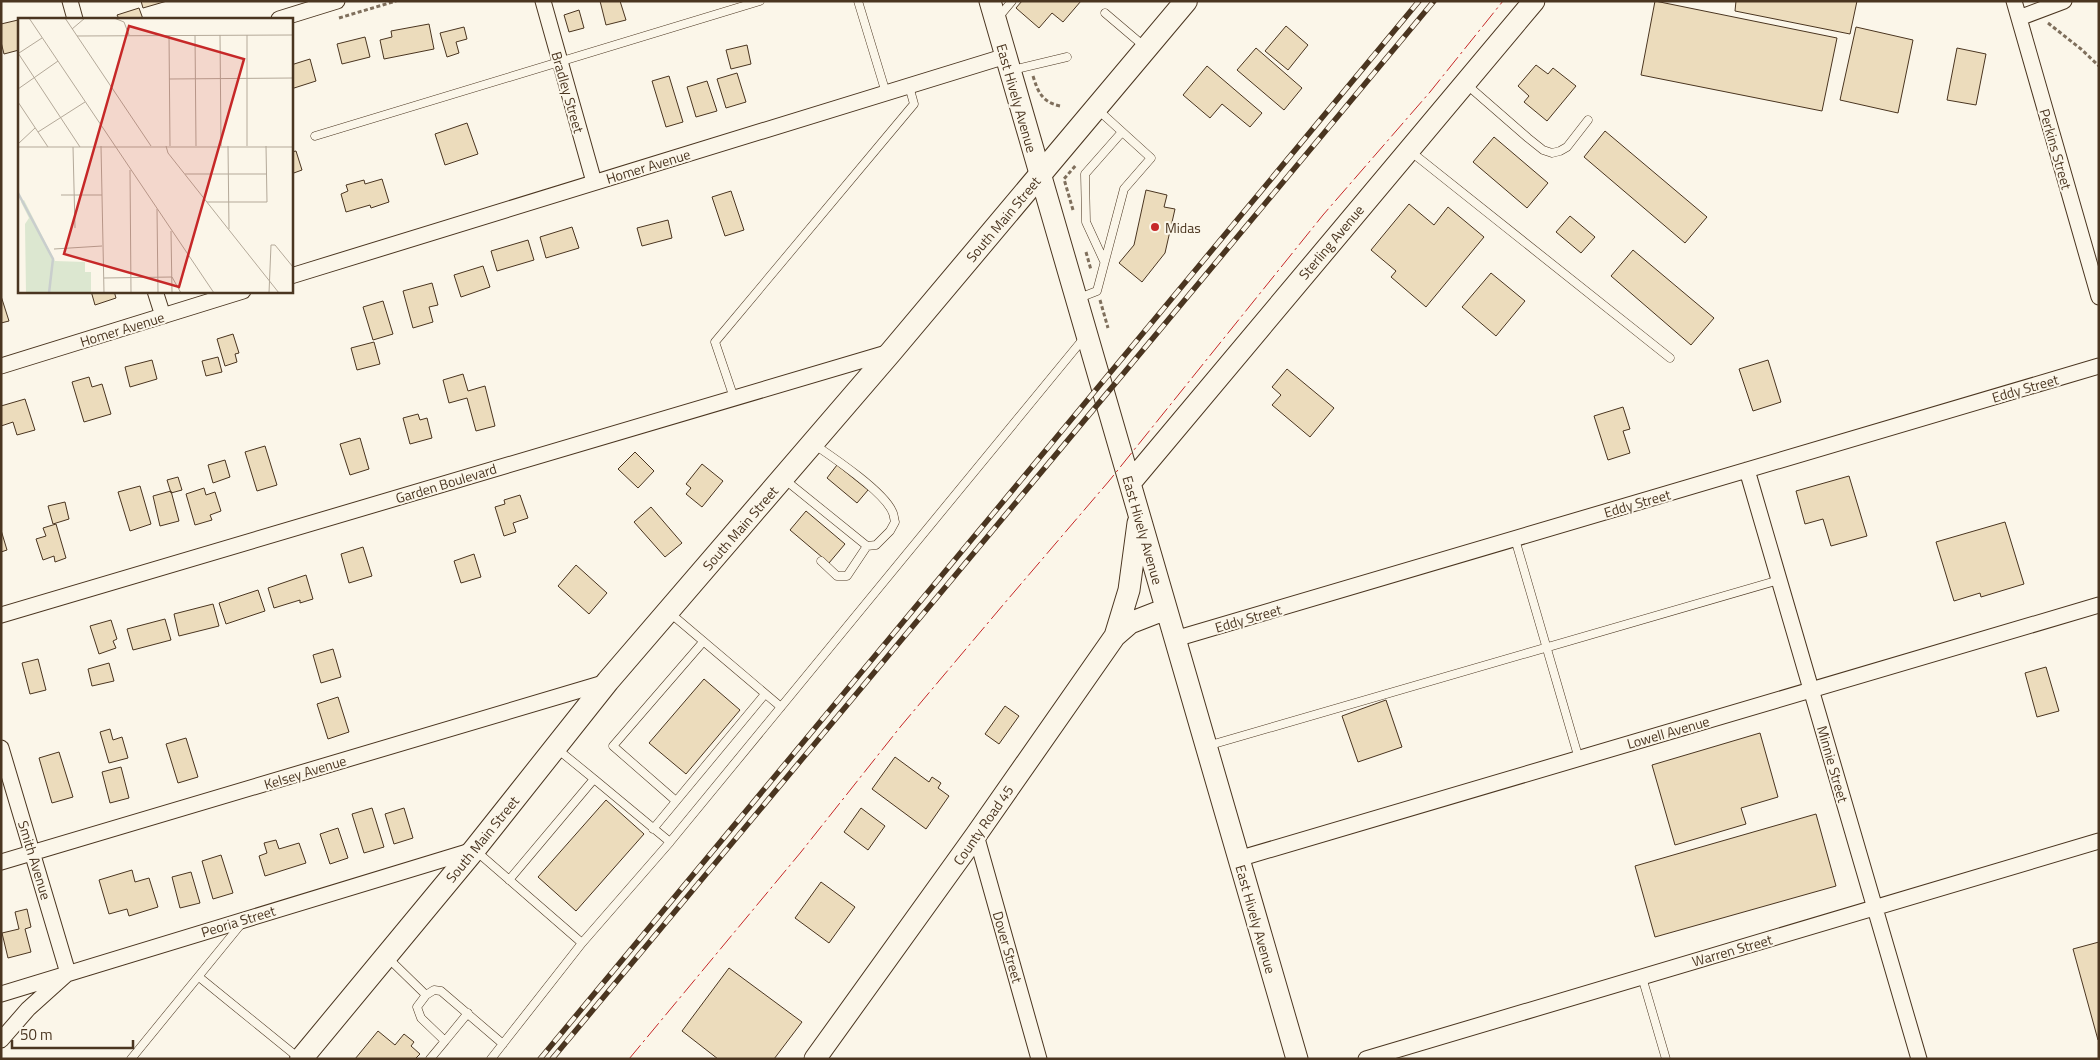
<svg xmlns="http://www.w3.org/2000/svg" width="2100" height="1060" font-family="'Titillium Web',sans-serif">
<rect width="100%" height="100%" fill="#fbf6e9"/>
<path fill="#ecdcbc" stroke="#4a3520" d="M 141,1 L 167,1 L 143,8 Z
M 600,1 L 620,1 L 626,20 L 606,25 Z
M 1022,1 L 1081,1 L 1063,22 L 1052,13 L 1039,28 L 1016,8 Z
M 1655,1 L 1837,38 L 1822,111 L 1641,75 Z
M 1736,1 L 1857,1 L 1850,34 L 1735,11 Z
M 139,8 L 143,19 L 119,19 L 117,15 Z
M 579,10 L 584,28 L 569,32 L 564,15 Z
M 18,20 L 19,50 L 4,54 L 1,42 L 1,24 Z
M 429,24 L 434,49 L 384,59 L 380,40 L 392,37 L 391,31 Z
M 1286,26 L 1308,45 L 1288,70 L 1265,51 Z
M 464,27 L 467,39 L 456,42 L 459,53 L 447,57 L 440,33 Z
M 1856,27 L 1913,40 L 1898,113 L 1840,100 Z
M 365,37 L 370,57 L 342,64 L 337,44 Z
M 747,45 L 751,64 L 731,69 L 726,50 Z
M 1256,48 L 1302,88 L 1284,110 L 1237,70 Z
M 1957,48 L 1986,54 L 1976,105 L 1947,100 Z
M 310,59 L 316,81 L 291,89 L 291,65 Z
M 1536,65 L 1548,74 L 1553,68 L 1576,86 L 1547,121 L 1524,102 L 1529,96 L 1518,86 Z
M 1207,66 L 1262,113 L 1250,127 L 1222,104 L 1210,118 L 1183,95 Z
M 737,73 L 746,102 L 726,108 L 717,79 Z
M 669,76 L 683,122 L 666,127 L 652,81 Z
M 707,81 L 717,111 L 696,117 L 687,87 Z
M 467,123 L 478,154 L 445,165 L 435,134 Z
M 1605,131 L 1707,217 L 1685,243 L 1584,157 Z
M 1494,137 L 1548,183 L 1527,208 L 1473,162 Z
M 296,151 L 302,170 L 291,174 L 291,152 Z
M 382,179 L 389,202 L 371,208 L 370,205 L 346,212 L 341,194 L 348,191 L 346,185 L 364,180 L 365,184 Z
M 1146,190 L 1167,195 L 1164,207 L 1175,209 L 1165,253 L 1142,282 L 1119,263 L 1134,245 Z
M 731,191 L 744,230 L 725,236 L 712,197 Z
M 1409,204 L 1434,225 L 1448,207 L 1484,237 L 1426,307 L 1391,277 L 1396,271 L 1371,250 Z
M 1570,216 L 1595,237 L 1581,253 L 1556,232 Z
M 668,220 L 672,238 L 642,246 L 637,228 Z
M 572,227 L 579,248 L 546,258 L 540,237 Z
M 528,240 L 534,260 L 497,271 L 491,251 Z
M 1633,250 L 1714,318 L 1691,345 L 1611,276 Z
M 483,266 L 490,287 L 461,297 L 454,275 Z
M 1491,273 L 1525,301 L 1496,336 L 1462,307 Z
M 432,283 L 438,305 L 429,307 L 433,322 L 413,328 L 403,291 Z
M 91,291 L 114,291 L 116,298 L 95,305 Z
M 1,296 L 9,321 L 1,323 Z
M 383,301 L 393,334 L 373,340 L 363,307 Z
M 233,334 L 239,353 L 235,354 L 237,362 L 225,366 L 217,339 Z
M 374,342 L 380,364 L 357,370 L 351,348 Z
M 218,357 L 222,372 L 206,376 L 202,361 Z
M 152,360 L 157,379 L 130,387 L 125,367 Z
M 1768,360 L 1781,402 L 1753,411 L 1739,369 Z
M 1287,369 L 1334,408 L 1310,437 L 1272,405 L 1281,395 L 1272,387 Z
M 463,374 L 468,391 L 485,386 L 495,426 L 476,431 L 467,398 L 449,403 L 443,380 Z
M 89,377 L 92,387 L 102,384 L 111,414 L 84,422 L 72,382 Z
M 25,399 L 35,430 L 17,435 L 13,422 L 1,426 L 1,406 Z
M 1623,407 L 1630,429 L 1623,431 L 1630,453 L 1608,460 L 1594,416 Z
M 418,414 L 420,420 L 427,418 L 432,438 L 410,444 L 403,418 Z
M 360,438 L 369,469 L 350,475 L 340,444 Z
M 265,446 L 277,485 L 257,491 L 245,452 Z
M 635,452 L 654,471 L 638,488 L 618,469 Z
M 225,460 L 230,477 L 213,483 L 208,465 Z
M 702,464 L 723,481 L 702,507 L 686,494 L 691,488 L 686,484 Z
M 837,465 L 868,490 L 857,503 L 827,478 Z
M 1849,476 L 1867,536 L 1831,546 L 1823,519 L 1805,524 L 1796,491 Z
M 178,477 L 182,490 L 171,493 L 167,480 Z
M 140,486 L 151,524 L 130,531 L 118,492 Z
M 204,488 L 206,495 L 215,492 L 221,511 L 210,515 L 212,520 L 195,525 L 186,494 Z
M 171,491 L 179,521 L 160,526 L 153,496 Z
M 520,495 L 528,518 L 513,523 L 516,532 L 504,536 L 495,507 L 505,504 L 504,500 Z
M 65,502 L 69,519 L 53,524 L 48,506 Z
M 651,507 L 682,543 L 665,557 L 634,522 Z
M 806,511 L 845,544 L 829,563 L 790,530 Z
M 2005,522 L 2024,584 L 1981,597 L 1980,593 L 1954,601 L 1936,542 Z
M 56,524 L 66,558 L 55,562 L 54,556 L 43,560 L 36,539 L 46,536 L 43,528 Z
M 1,530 L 7,550 L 1,552 Z
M 363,547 L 372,576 L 349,583 L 341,554 Z
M 474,554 L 481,577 L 461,583 L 454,561 Z
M 576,565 L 607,593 L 589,614 L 558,586 Z
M 306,575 L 313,599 L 300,603 L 300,600 L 274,608 L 268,588 Z
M 258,590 L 265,611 L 226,624 L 219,603 Z
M 213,604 L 219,626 L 179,636 L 174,614 Z
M 165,619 L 171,640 L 133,650 L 127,629 Z
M 111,620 L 117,639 L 113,641 L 116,648 L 99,654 L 90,626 Z
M 333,649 L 341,677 L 321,683 L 313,655 Z
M 38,659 L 46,690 L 30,694 L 22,663 Z
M 109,663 L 114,681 L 92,686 L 88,669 Z
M 2046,667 L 2059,711 L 2037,717 L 2025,673 Z
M 704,679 L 740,710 L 686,774 L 649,743 Z
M 338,697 L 349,732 L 328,739 L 317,704 Z
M 1386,700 L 1402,747 L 1358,762 L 1342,716 Z
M 1005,706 L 1019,716 L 999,744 L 985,734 Z
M 110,729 L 113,740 L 122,737 L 128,758 L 109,763 L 100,732 Z
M 1760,733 L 1778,797 L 1741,808 L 1746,824 L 1675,845 L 1652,765 Z
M 186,738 L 198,777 L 178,783 L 166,744 Z
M 59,752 L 73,797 L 52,803 L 39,758 Z
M 895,757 L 929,782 L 932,777 L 941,783 L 938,788 L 949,796 L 926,829 L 872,789 Z
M 121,767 L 129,798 L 110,803 L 102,772 Z
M 606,800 L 644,834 L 576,911 L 538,877 Z
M 372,808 L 384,847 L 364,853 L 352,814 Z
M 404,808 L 413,838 L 394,844 L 385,814 Z
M 861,808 L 885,826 L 868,850 L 844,832 Z
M 1816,814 L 1836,886 L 1655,937 L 1635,866 Z
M 338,828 L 348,858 L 330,864 L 320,834 Z
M 276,840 L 279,849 L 299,843 L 306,863 L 265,876 L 259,856 L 267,853 L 264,843 Z
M 221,855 L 233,893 L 213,899 L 202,861 Z
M 132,870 L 135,882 L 149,878 L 158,907 L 129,916 L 127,909 L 109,914 L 99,880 Z
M 191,872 L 200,903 L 180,908 L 172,877 Z
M 821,882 L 855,907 L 829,943 L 795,918 Z
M 27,909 L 31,927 L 25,929 L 31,952 L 8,958 L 2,933 L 19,929 L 15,912 Z
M 2099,942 L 2099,1039 L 2098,1040 L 2073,949 Z
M 729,968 L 802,1022 L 774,1059 L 718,1059 L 682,1031 Z
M 378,1031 L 395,1045 L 404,1034 L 414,1042 L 411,1046 L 420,1054 L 415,1059 L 355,1059 Z"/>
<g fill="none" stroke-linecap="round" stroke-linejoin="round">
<defs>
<path id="lane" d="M 858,1 L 886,93
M 1105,13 L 1145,47
M 997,19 L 1012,1
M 1012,70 L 1067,57
M 1466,84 L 1528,138 L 1543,150 L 1552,153 L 1560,151 L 1567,147 L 1588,120
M 315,136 L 760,1
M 1410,151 L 1670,358
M 1104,261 L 1086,222 L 1085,174 L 1122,132
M 1079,298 L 1097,291 L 1124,189 L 1151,158 L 1097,109
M 734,398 L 715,342 L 914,104 L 909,86
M 784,479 L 867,546 L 876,545 L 890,531 L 895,522 C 894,519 894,514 892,511 C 883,491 834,458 815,445
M 1515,539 L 1579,759
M 821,561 L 837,576 L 847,576 L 867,546
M 670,613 L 781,707
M 1207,746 L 1779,580
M 594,779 L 670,842
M 676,801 L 613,746 L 703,642
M 653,829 L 765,694
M 476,851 L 582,943
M 509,880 L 594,779 L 556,748
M 387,957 L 426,995
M 199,977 L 300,1059
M 1642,977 L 1666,1059
M 468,1013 L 445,1041 L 421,1018 L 417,1007 L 426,995 L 434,990 L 441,991 L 503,1044
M 131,1059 L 242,923
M 430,1059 L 445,1041
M 491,1059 L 582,943 L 670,842 L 1084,338"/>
<path id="street" d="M 70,1 L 75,19
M 543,1 L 594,182
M 2014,1 L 2099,297
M 2019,18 L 2064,1
M 279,19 L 337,1
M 291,276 L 1006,56
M 155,291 L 163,316
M 1,366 L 243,291
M 1747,470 L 1919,1059
M 1,615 L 890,352
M 1175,639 L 2099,366
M 1,748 L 68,973 L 28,1009 L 1,1040
M 976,835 L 1039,1059
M 1238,859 L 2099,605
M 1,862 L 607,682
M 1,994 L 474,850
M 1366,1059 L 2099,841"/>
<path id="secondary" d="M 990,1 L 1297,1059
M 1130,483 L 1534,1
M 1115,636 L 1129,590 L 1138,523
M 815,1059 L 976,835 L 1115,636 L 1130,623 L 1166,609"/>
<path id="primary" d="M 301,1059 L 474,850 L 608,681 L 891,352 L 1186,1"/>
</defs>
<use href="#lane" stroke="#4a3520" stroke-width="9"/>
<use href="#street" stroke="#4a3520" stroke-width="17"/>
<use href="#secondary" stroke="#4a3520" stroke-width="23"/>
<use href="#primary" stroke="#4a3520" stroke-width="24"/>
<path stroke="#7f6f5c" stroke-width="3" stroke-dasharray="4 2.5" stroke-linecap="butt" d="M 339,18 L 396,1
M 2048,23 L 2081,49 L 2099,66
M 1033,76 C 1038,92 1042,102 1060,106
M 1073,210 L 1064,179 L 1076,165
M 1086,252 L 1091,270
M 1100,300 L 1108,328"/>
<use href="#lane" stroke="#fbf6e9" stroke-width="8"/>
<use href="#street" stroke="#fbf6e9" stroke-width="15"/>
<use href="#secondary" stroke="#fbf6e9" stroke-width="21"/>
<use href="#primary" stroke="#fbf6e9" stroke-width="22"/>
<defs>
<path id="rail" d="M 540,1059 L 1419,1
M 552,1059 L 1434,1"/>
</defs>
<use href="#rail" stroke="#4a3520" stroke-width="5.5"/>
<use href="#rail" stroke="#fbf6e9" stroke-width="4" stroke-dasharray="11" stroke-linecap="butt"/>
<path stroke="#c62828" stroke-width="1" stroke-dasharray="18 4 2.5 4" stroke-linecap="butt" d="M 629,1059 L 801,852 L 901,726 L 1003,605 L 1109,481 L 1323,215 L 1430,92 L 1503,1"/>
</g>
<circle fill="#c62828" stroke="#fbf6e9" stroke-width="2" cx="1155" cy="227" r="5"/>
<g text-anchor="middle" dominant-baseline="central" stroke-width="4" stroke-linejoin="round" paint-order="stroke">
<g font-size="14" fill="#4a3520" stroke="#fbf6e9">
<text transform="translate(568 92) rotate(74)">Bradley Street</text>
<text transform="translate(1017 98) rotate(74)">East Hively Avenue</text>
<text transform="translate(2056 149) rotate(74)">Perkins Street</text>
<text transform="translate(648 166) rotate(-17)">Homer Avenue</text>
<text transform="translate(1003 219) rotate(-50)">South Main Street</text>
<text transform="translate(1331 242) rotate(-50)">Sterling Avenue</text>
<text transform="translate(122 329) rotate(-17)">Homer Avenue</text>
<text transform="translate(2025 388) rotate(-16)">Eddy Street</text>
<text transform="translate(446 483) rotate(-17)">Garden Boulevard</text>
<text transform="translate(1637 503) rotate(-16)">Eddy Street</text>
<text transform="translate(740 528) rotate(-49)">South Main Street</text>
<text transform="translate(1143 530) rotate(74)">East Hively Avenue</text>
<text transform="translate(1248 618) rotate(-16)">Eddy Street</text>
<text transform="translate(1668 732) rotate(-16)">Lowell Avenue</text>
<text transform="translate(1833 764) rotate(74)">Minnie Street</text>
<text transform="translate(305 772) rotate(-17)">Kelsey Avenue</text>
<text transform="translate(983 825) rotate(-55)">County Road 45</text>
<text transform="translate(482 839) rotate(-51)">South Main Street</text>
<text transform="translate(35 860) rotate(73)">Smith Avenue</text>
<text transform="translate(1256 919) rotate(74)">East Hively Avenue</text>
<text transform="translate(238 921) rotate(-17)">Peoria Street</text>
<text transform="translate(1008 947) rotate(74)">Dover Street</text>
<text transform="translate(1732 950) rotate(-16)">Warren Street</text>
</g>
<g font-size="14" fill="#4a3520" stroke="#fbf6e9" text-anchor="start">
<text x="1165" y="227">Midas</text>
</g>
</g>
<g transform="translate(18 18)">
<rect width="275" height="275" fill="#fbf6e9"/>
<path d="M 6,182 L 37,243 L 67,244 L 67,254 L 73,254 L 73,275 L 8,275 L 7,206 L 11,200 L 3,184 Z" fill="#dce7d0"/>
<path fill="none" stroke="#c9cecd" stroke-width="2.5" d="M 0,175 L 35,241 L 31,275"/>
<path fill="none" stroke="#b4a999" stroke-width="1" d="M 11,0 L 196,275M 47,0 L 133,128M 96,0 L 106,4 L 111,17M 54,11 L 67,0M 151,17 L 152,128M 177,17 L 178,128M 202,17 L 203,128M 59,18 L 275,17M 0,35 L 62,129M 1,35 L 24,20M 151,61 L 275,60M 0,71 L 40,43M 0,84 L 30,129M 20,114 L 67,84M 0,126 L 17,110M 83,128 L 86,275M 148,128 L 150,135 L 261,275M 210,128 L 211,211M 229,128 L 229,17M 0,129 L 275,129M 55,129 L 57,210M 112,152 L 113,275M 167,156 L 248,156M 43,177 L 84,177M 189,184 L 249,184 L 248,128M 139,191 L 140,275M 153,213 L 154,275M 36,231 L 84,228M 86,260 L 154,259 L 163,275M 251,275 L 253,227 L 257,227 L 275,249"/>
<path fill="#c62828" fill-opacity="0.15" stroke="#c62828" stroke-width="2.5" d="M 111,8 L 226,41 L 161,269 L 46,236 Z"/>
<rect width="275" height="275" fill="none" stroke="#4a3520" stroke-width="2.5"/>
</g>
<rect width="2100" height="1060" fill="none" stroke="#4a3520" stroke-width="5"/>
<path d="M12 1040v8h121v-8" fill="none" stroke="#4a3520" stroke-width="2.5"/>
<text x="20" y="1040" font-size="15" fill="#4a3520" stroke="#fbf6e9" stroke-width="4" paint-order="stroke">50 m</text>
</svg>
